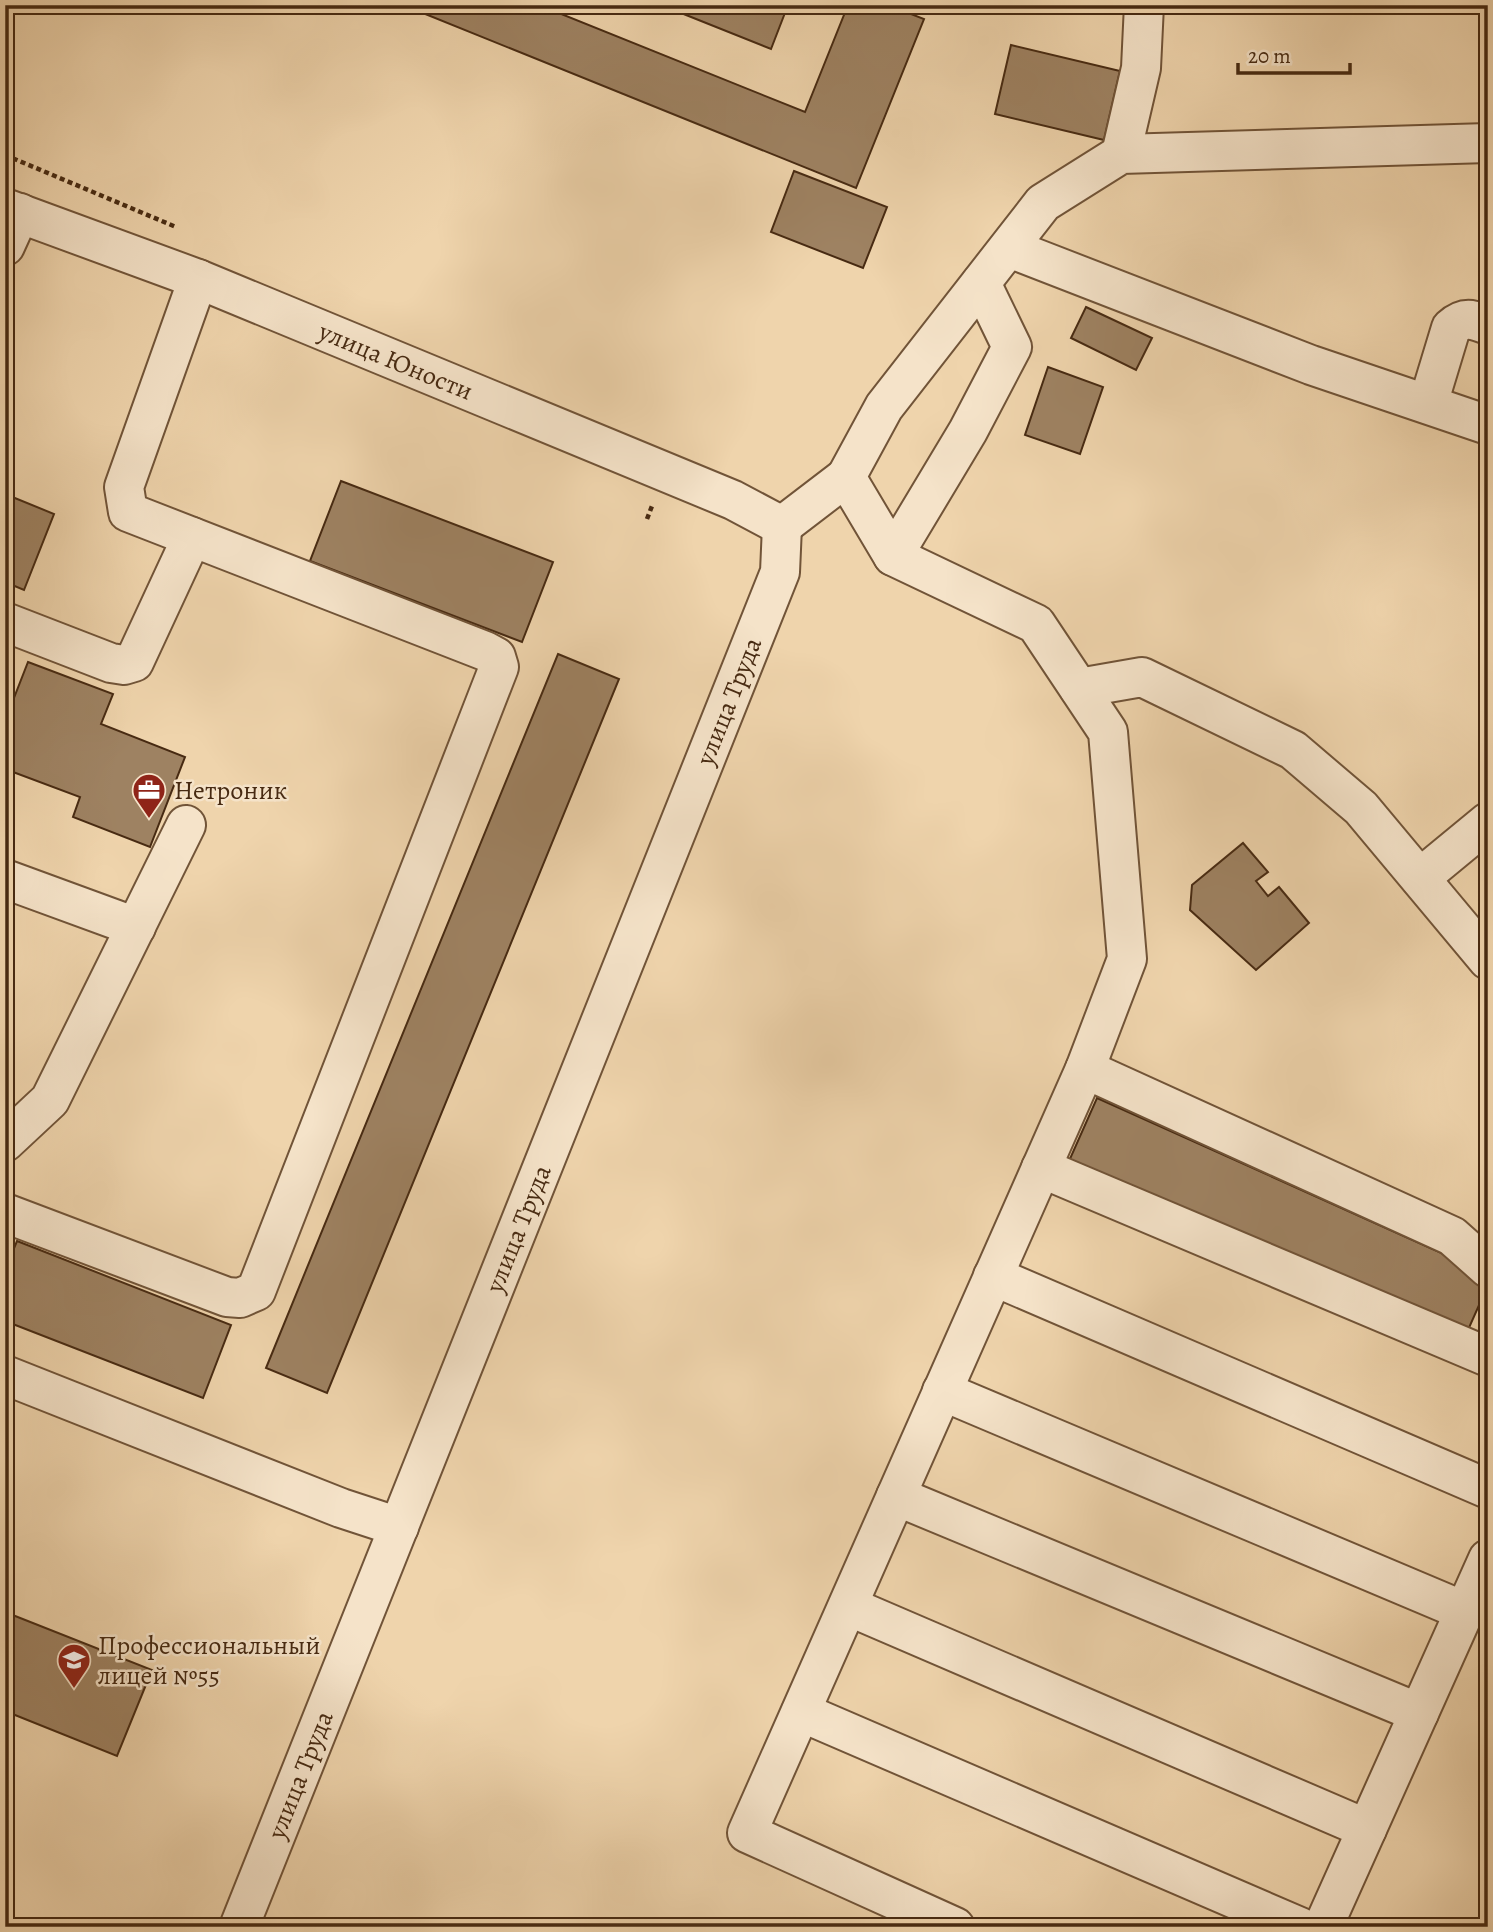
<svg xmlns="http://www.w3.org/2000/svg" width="1493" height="1932" font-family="Alegreya,serif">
<rect width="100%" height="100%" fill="#efd4ac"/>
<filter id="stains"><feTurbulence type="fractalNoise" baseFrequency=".00286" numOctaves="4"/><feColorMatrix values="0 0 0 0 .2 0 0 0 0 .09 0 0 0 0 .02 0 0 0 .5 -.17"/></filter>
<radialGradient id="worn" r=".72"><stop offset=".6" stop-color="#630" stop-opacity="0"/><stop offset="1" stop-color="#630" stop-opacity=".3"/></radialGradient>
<path fill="#9e8262" stroke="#472a12" stroke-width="2" d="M 403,5 L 539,5 L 805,112 L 848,5 L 888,5 L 924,19 L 856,188 Z
M 661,5 L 788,5 L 771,49 Z
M 1011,45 L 1120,71 L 1104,140 L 995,114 Z
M 794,171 L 887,207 L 863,268 L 771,232 Z
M 1086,307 L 1152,338 L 1136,370 L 1071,338 Z
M 1048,367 L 1103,387 L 1080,454 L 1025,435 Z
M 341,481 L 553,562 L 522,642 L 310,561 Z
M 5,494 L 54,514 L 24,590 L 5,582 Z
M 558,654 L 619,679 L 327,1393 L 266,1368 Z
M 28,662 L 113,694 L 101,724 L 185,757 L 150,847 L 73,817 L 80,797 L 5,769 L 5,721 Z
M 1243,843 L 1268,872 L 1256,881 L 1268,896 L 1279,887 L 1309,923 L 1256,970 L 1190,910 L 1192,885 Z
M 1097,1098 L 1488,1274 L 1488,1285 L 1464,1339 L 1069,1161 Z
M 17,1241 L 231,1325 L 203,1398 L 5,1321 L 5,1270 Z
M 5,1612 L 152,1670 L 117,1756 L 5,1711 Z"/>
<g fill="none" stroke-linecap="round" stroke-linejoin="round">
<defs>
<g id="minor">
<path d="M 1121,154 L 1141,68 L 1144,5"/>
<path id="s1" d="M 5,208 L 198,279 L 733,500 L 782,526"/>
<path d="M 5,246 L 20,213"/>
<path d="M 1009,248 L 1311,365 L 1488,425"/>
<path d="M 1428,404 L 1451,328 C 1464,316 1472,319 1488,325"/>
<path d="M 846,477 L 884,407 L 1043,203 L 1121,154 L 1488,143"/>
<path d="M 782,526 L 846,477 L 893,556 L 1036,624 L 1108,732 L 1127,959 L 1085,1069 L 747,1833 L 955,1927"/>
<path d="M 893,556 L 968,431 L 1012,347 L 981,283"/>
<path d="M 5,622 L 111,663 L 124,665 L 134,662 L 192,537"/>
<path d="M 1079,688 L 1142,677 L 1293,750 L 1361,808 L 1488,960"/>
<path d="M 1420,878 L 1488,822"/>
<path d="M 5,879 L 136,927"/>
<path d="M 1085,1069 L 1452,1236 L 1488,1268"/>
<path d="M 5,1142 L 50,1100 L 186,825"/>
<path d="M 1041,1168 L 1488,1357"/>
<path d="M 5,1213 L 227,1297 L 240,1298 L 256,1291 L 499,667 L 496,657 L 485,651 L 128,512 L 124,487 L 198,279"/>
<path d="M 993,1276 L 1488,1489"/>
<path d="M 5,1375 L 341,1508 L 399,1527"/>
<path d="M 942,1391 L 1464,1611"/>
<path d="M 896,1496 L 1419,1713"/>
<path d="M 848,1606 L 1367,1829"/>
<path d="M 801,1712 L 1300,1927"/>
<path id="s2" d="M 239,1927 L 780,572 L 782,526"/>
<path d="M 1323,1927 L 1488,1559"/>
</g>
</defs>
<use href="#minor" stroke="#715438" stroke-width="42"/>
<path stroke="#472a12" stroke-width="4.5" stroke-dasharray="5 3.5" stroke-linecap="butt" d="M 5,155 L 176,227
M 647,519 L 652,506"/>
<use href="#minor" stroke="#f5e3c9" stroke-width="38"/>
</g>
<defs>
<symbol id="office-pin" viewBox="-11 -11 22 30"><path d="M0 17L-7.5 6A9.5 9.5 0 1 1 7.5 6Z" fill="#8f2418" stroke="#f5e3c9"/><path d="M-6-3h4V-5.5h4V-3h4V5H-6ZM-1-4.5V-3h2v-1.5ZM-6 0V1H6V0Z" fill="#fff"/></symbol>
<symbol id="school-pin" viewBox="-11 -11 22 30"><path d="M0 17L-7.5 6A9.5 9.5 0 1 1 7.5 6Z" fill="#8f2418" stroke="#f5e3c9"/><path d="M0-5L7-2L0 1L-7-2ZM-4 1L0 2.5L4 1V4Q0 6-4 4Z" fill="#fff"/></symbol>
</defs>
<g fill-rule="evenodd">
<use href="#office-pin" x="130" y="771" width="38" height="52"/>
<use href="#school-pin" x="55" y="1641" width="38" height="52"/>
</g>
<g text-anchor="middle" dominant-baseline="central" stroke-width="5" stroke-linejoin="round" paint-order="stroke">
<g font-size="26" fill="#472a12" stroke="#f5e3c9">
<text stroke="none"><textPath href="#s1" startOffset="420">улица Юности</textPath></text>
<text stroke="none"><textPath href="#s2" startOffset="1320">улица Труда</textPath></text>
<text stroke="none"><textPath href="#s2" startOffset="752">улица Труда</textPath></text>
<text stroke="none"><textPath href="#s2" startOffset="164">улица Труда</textPath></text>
</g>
<g font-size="26" fill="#472a12" stroke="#f5e3c9" text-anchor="start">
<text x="174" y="790">Нетроник</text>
<text x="98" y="1645">Профессиональный<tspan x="98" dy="30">лицей №55</tspan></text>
</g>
</g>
<rect width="1493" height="1932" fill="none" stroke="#efd4ac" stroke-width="28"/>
<rect x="7" y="7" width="1479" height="1918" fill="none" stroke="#472a12" stroke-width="3.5"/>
<rect x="14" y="14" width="1465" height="1904" fill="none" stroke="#472a12" stroke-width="2"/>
<path d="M1238 63v10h112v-10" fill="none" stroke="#472a12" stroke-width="3.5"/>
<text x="1248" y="63" font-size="21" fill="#472a12" stroke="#f5e3c9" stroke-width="5" paint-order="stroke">20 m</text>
<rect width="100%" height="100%" filter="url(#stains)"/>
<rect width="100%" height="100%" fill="url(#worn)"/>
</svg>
